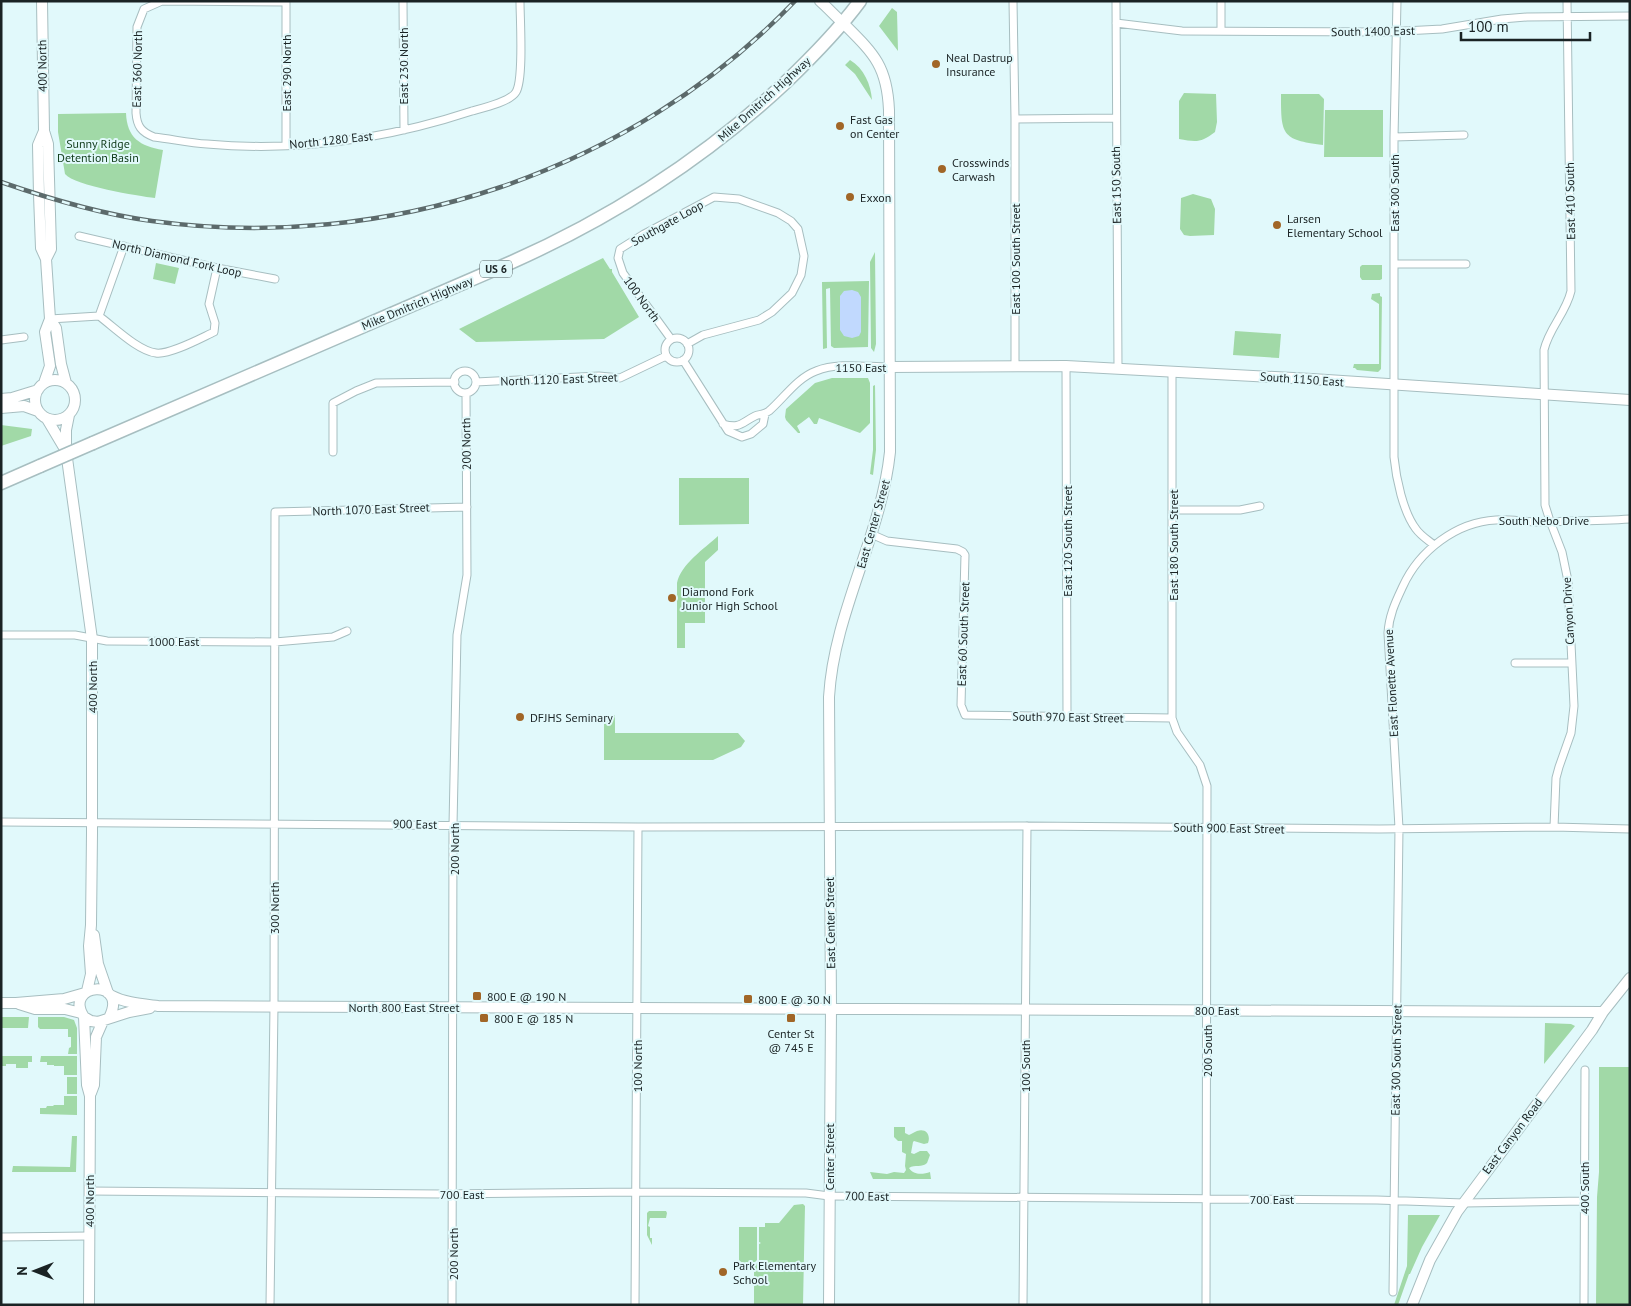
<svg xmlns="http://www.w3.org/2000/svg" width="1631" height="1306" font-family="'PT Sans',sans-serif">
<rect width="100%" height="100%" fill="#e1f9fb"/>
<path fill="#a1d9a7" d="M 892,8 L 897,12 L 898,51 L 879,26 Z
M 850,60 C 864,68 871,85 872,100 L 855,74 L 845,65 Z
M 1184,93 L 1216,94 L 1217,122 L 1215,132 C 1201,143 1196,142 1179,139 L 1179,101 Z
M 1281,94 L 1319,94 L 1324,99 L 1323,145 C 1281,140 1281,134 1281,94 Z
M 1325,110 L 1383,110 L 1383,157 L 1324,157 Z
M 126,113 C 127,138 140,146 163,150 L 155,198 C 138,196 75,186 65,174 L 58,132 L 58,114 Z
M 1193,194 L 1211,199 L 1215,209 L 1214,235 L 1190,236 L 1184,235 L 1180,229 L 1181,198 Z
M 875,252 L 876,344 L 874,352 L 871,348 L 870,262 Z
M 603,258 L 610,269 L 612,269 L 612,272 L 639,317 L 604,339 L 476,342 L 459,329 Z
M 156,263 L 179,268 L 175,284 L 153,279 Z
M 1362,265 L 1382,265 L 1382,279 L 1380,280 L 1362,280 L 1360,277 L 1360,267 Z
M 869,281 L 868,347 L 834,348 L 831,346 L 830,288 L 826,289 L 827,348 L 823,349 L 822,282 Z
M 1380,293 L 1380,296 L 1382,297 L 1381,369 L 1378,372 L 1357,370 L 1355,368 L 1353,368 L 1354,364 L 1379,364 L 1379,304 L 1371,299 L 1372,294 Z
M 1235,331 L 1281,334 L 1279,358 L 1233,355 Z
M 832,378 L 868,378 L 870,383 L 870,423 L 860,433 L 819,418 L 817,424 L 814,424 L 809,417 L 797,426 L 800,432 L 800,433 L 798,433 L 786,420 L 785,417 L 786,409 L 815,383 Z
M 875,385 L 876,450 L 873,475 L 870,474 L 873,450 L 873,386 Z
M 1,425 L 32,429 L 31,436 L 1,446 Z
M 679,478 L 749,478 L 749,524 L 679,525 Z
M 718,536 L 718,550 L 705,562 L 705,623 L 685,623 L 685,648 L 677,648 L 677,583 C 681,564 704,549 718,536 Z
M 605,715 L 615,715 L 615,733 L 738,733 L 745,741 L 741,747 L 713,760 L 604,760 L 604,718 L 605,718 Z
M 1,1017 L 29,1017 L 28,1028 L 1,1028 Z
M 38,1017 L 64,1017 L 74,1020 L 77,1028 L 77,1054 L 68,1054 L 69,1048 L 71,1047 L 71,1037 L 68,1037 L 68,1029 L 40,1029 L 38,1027 Z
M 1545,1023 L 1571,1024 L 1575,1026 L 1544,1064 Z
M 1,1056 L 32,1056 L 32,1062 L 28,1062 L 28,1068 L 16,1068 L 16,1064 L 6,1064 L 6,1066 L 1,1066 Z
M 41,1056 L 77,1056 L 77,1075 L 64,1075 L 64,1066 L 54,1066 L 54,1065 L 47,1065 L 47,1062 L 40,1062 Z
M 1599,1067 L 1630,1067 L 1630,1305 L 1596,1305 L 1597,1197 L 1599,1172 Z
M 67,1077 L 77,1077 L 77,1094 L 67,1094 Z
M 64,1096 L 77,1096 L 77,1115 L 40,1114 L 40,1108 L 46,1108 L 47,1106 L 53,1106 L 54,1105 L 64,1105 Z
M 894,1127 L 905,1127 L 905,1133 L 909,1135 C 912,1134 914,1132 917,1131 C 926,1128 931,1135 928,1143 L 924,1144 L 914,1141 L 913,1142 L 911,1153 L 914,1154 L 920,1151 L 927,1151 L 930,1155 L 927,1163 C 922,1168 915,1164 909,1168 C 914,1176 924,1174 930,1172 L 931,1179 L 873,1179 L 870,1172 L 887,1174 L 894,1172 L 904,1173 L 906,1170 L 905,1166 L 906,1154 L 902,1152 L 902,1141 L 898,1141 L 894,1137 Z
M 72,1136 L 77,1136 L 76,1172 L 12,1172 L 13,1166 L 70,1167 Z
M 803,1204 L 805,1206 L 803,1305 L 754,1305 L 754,1266 L 759,1261 L 759,1244 L 761,1243 L 759,1242 L 759,1227 L 765,1227 L 765,1223 L 779,1223 L 794,1205 Z
M 649,1211 L 666,1211 L 667,1213 L 666,1218 L 650,1218 L 648,1226 L 650,1227 L 650,1238 L 652,1238 L 652,1245 L 647,1235 L 647,1213 Z
M 1408,1215 L 1440,1215 L 1422,1247 L 1410,1274 L 1409,1274 L 1398,1305 L 1394,1305 L 1407,1266 Z
M 739,1227 L 757,1227 L 757,1260 L 754,1263 L 742,1263 L 739,1260 Z"/>
<path fill="#c1d9fe" d="M 852,290 L 858,292 L 861,297 L 861,332 L 859,336 L 852,338 L 844,336 L 840,330 L 840,296 L 844,291 Z"/>
<g fill="none" stroke-linecap="round" stroke-linejoin="round">
<defs>
<path id="street" d="M 286,1 L 286,145
M 403,1 L 404,130
M 1013,1 L 1015,119 L 1015,366
M 1116,1 L 1118,368
M 1221,1 L 1221,31
M 1397,1 L 1394,137 L 1394,457 C 1396,478 1403,512 1416,529 C 1421,536 1428,540 1434,545
M 286,2 L 162,1 L 144,9 L 137,27 L 136,113 C 137,126 141,132 154,137 C 172,139 189,143 207,144 C 296,152 387,139 472,111 C 483,108 510,102 516,92 C 524,79 520,19 520,1
M 1116,23 L 1182,31 L 1385,32 L 1442,29 L 1502,19 L 1527,17 L 1630,16
M 1015,119 L 1116,118
M 1394,137 L 1464,135
M 79,236 L 217,268 L 275,279
M 1394,264 L 1466,264
M 99,316 L 124,246
M 50,319 L 99,316 C 114,327 138,351 156,353 C 170,355 201,338 214,332 L 215,323 L 209,304 L 217,268
M665 350a12 12 0 1 1 24 0a12 12 0 1 1-24 0Z
M 671,339 L 623,273 L 618,258 L 620,249 L 644,234 L 714,197 L 739,199 L 778,213 L 791,221 L 798,229 L 804,256 L 801,275 L 792,293 L 772,312 L 759,320 L 703,335 L 687,344
M 1,340 L 24,337
M 683,360 L 728,431 L 742,437 L 751,434 L 763,424 L 765,414
M 1066,366 L 1067,716
M454 382a11 11 0 1 1 22 0a11 11 0 1 1-22 0Z
M 1172,372 L 1172,718 L 1177,732 L 1200,765 L 1207,786 L 1206,1305
M 476,382 L 599,376 L 620,378 L 666,356
M 723,424 C 740,429 741,423 755,416 C 759,414 764,415 769,411 C 784,398 797,378 816,371 C 838,362 866,367 889,367
M 333,452 L 333,403 L 356,391 L 376,383 L 455,382
M 1172,510 L 1240,510 L 1260,506
M 871,534 L 887,541 L 957,549 L 963,552 L 965,555 L 961,705 L 965,715 L 1172,718
M 1,635 L 75,635 L 107,641 L 275,642 L 333,637 L 347,631
M 1515,663 L 1571,663
M 1,822 L 638,827 L 1027,826 L 1379,829 L 1554,827 L 1630,829
M 1554,827 L 1556,778 L 1559,767 L 1571,733 L 1574,706 L 1568,581 L 1562,552 L 1550,521 L 1545,505 L 1544,350 C 1549,328 1566,313 1571,291 L 1567,1
M 89,1191 L 441,1194 L 636,1192 L 806,1193 L 829,1196 L 1377,1200 L 1464,1203 L 1584,1201
M 1,1237 L 89,1236
M 1393,1292 L 1399,828 L 1388,633 C 1389,615 1396,601 1403,586 C 1419,551 1456,522 1496,520 C 1510,519 1524,522 1538,522 C 1568,521 1599,521 1630,519
M 270,1305 L 274,1006 L 275,512 L 467,507
M 452,1305 L 453,825 L 457,635 L 467,575 L 466,393
M 635,1305 L 638,827
M 1023,1305 L 1027,826
M 1584,1305 L 1585,1070"/>
<path id="secondary" d="M 42,1 L 44,131 L 48,144 L 51,249 L 46,259
M 820,1 C 828,8 835,16 843,23 C 873,53 887,65 889,110 L 890,452 C 881,537 834,612 829,697 L 831,1008 L 829,1305
M 44,131 L 38,145 L 39,195 L 41,248 L 46,259 L 50,319 L 45,332 L 50,366 L 44,383
M 50,319 L 56,328 L 61,364 L 66,383
M 889,367 L 1066,366 L 1312,379 L 1630,400
M35 400a20 20 0 1 1 40 0a20 20 0 1 1-40 0Z
M 1,399 L 12,398 L 38,390
M 1,408 L 24,406 L 38,411
M 69,415 L 66,430 L 66,451 L 92,639 L 92,833 L 91,925 L 89,946 L 91,974 L 87,991
M 47,419 L 66,451
M 94,935 L 98,964 L 108,993
M 110,995 C 125,1003 141,1004 158,1006 L 1603,1012
M 1,1003 L 16,1003 L 64,999 L 85,993
M 19,1004 L 35,1009 L 65,1009 L 81,1013
M 84,1017 L 91,1021 L 98,1022 L 129,1012 L 150,1008
M 91,1093 L 94,1085 L 96,1037 L 103,1021
M 89,1305 L 90,1096 L 87,1085 L 84,1017 C 62,983 130,977 109,1018
M 1412,1305 L 1430,1260 L 1457,1212 L 1592,1030 L 1603,1012 L 1630,978"/>
<path id="highway" d="M 93,443 L 512,262 C 613,217 705,158 786,82 C 812,57 838,31 860,1
M 1,483 L 40,466"/>
</defs>
<use href="#street" stroke="#a7bec0" stroke-width="9"/>
<use href="#secondary" stroke="#a7bec0" stroke-width="12"/>
<use href="#highway" stroke="#a7bec0" stroke-width="15"/>
<use href="#street" stroke="#fff" stroke-width="7"/>
<use href="#secondary" stroke="#fff" stroke-width="10"/>
<use href="#highway" stroke="#fff" stroke-width="12"/>
<defs>
<path id="rail" d="M 1,182 C 50,199 100,214 152,221 C 386,253 630,173 795,1"/>
</defs>
<use href="#rail" stroke="#5c6a6b" stroke-width="4.5"/>
<use href="#rail" stroke="#e1f9fb" stroke-width="2.5" stroke-dasharray="8" stroke-linecap="butt"/>
<defs>
<path id="highway-bridge" d="M 40,466 L 93,443"/>
</defs>
<use href="#highway-bridge" stroke="#a7bec0" stroke-width="15" stroke-linecap="butt"/>
<use href="#highway-bridge" stroke="#fff" stroke-width="12"/>
</g>
<g fill="#a16627" stroke="#e1f9fb" stroke-width="2">
<circle cx="936" cy="64" r="5"/>
<circle cx="840" cy="126" r="5"/>
<circle cx="942" cy="169" r="5"/>
<circle cx="850" cy="197" r="5"/>
<circle cx="1277" cy="225" r="5"/>
<circle cx="672" cy="598" r="5"/>
<circle cx="520" cy="717" r="5"/>
<rect x="472" y="991" width="10" height="10" rx="2.5"/>
<rect x="743" y="994" width="10" height="10" rx="2.5"/>
<rect x="479" y="1013" width="10" height="10" rx="2.5"/>
<rect x="786" y="1013" width="10" height="10" rx="2.5"/>
<circle cx="723" cy="1272" r="5"/>
</g>
<g text-anchor="middle" dominant-baseline="central" stroke-width="4" stroke-linejoin="round" paint-order="stroke">
<rect fill="#e1f9fb" stroke="#566364" stroke-width="1" x="480" y="260.5" width="32" height="17" rx="4"/>
<g font-size="11" font-weight="bold" fill="#1a2324">
<text x="496" y="269">US 6</text>
</g>
<g font-size="12" fill="#1a2324" stroke="#e1f9fb">
<text transform="translate(1373 31) rotate(-1)">South 1400 East</text>
<text transform="translate(42 66) rotate(-91)">400 North</text>
<text transform="translate(403 66) rotate(-90)">East 230 North</text>
<text transform="translate(137 69) rotate(-89)">East 360 North</text>
<text transform="translate(286 73) rotate(-90)">East 290 North</text>
<text transform="translate(764 99) rotate(-42)">Mike Dmitrich Highway</text>
<text transform="translate(331 140) rotate(-6)">North 1280 East</text>
<text transform="translate(1116 185) rotate(-91)">East 150 South</text>
<text transform="translate(1394 193) rotate(-90)">East 300 South</text>
<text transform="translate(1570 201) rotate(-91)">East 410 South</text>
<text transform="translate(667 223) rotate(-29)">Southgate Loop</text>
<text transform="translate(177 258) rotate(13)">North Diamond Fork Loop</text>
<text transform="translate(1015 259) rotate(-90)">East 100 South Street</text>
<text transform="translate(642 299) rotate(54)">100 North</text>
<text transform="translate(417 303) rotate(-23)">Mike Dmitrich Highway</text>
<text x="861" y="367">1150 East</text>
<text transform="translate(559 379) rotate(-2)">North 1120 East Street</text>
<text transform="translate(1302 379) rotate(4)">South 1150 East</text>
<text transform="translate(466 444) rotate(-91)">200 North</text>
<text transform="translate(371 509) rotate(-2)">North 1070 East Street</text>
<text x="1544" y="520">South Nebo Drive</text>
<text transform="translate(873 524) rotate(-74)">East Center Street</text>
<text transform="translate(1067 541) rotate(-90)">East 120 South Street</text>
<text transform="translate(1173 545) rotate(-90)">East 180 South Street</text>
<text transform="translate(1568 611) rotate(-93)">Canyon Drive</text>
<text transform="translate(963 634) rotate(-88)">East 60 South Street</text>
<text x="174" y="641">1000 East</text>
<text transform="translate(1391 683) rotate(-93)">East Flonette Avenue</text>
<text transform="translate(92 687) rotate(-90)">400 North</text>
<text transform="translate(1068 717) rotate(1)">South 970 East Street</text>
<text transform="translate(415 824) rotate(1)">900 East</text>
<text transform="translate(1229 828) rotate(1)">South 900 East Street</text>
<text transform="translate(454 849) rotate(-90)">200 North</text>
<text transform="translate(274 908) rotate(-90)">300 North</text>
<text transform="translate(830 923) rotate(-91)">East Center Street</text>
<text x="404" y="1007">North 800 East Street</text>
<text x="1217" y="1010">800 East</text>
<text transform="translate(1207 1051) rotate(-90)">200 South</text>
<text transform="translate(1396 1060) rotate(-89)">East 300 South Street</text>
<text transform="translate(637 1066) rotate(-90)">100 North</text>
<text transform="translate(1025 1066) rotate(-90)">100 South</text>
<text transform="translate(1512 1136) rotate(-53)">East Canyon Road</text>
<text transform="translate(829 1157) rotate(-90)">Center Street</text>
<text transform="translate(1584 1188) rotate(-90)">400 South</text>
<text x="462" y="1194">700 East</text>
<text transform="translate(867 1196) rotate(1)">700 East</text>
<text x="1272" y="1199">700 East</text>
<text transform="translate(89 1201) rotate(-90)">400 North</text>
<text transform="translate(453 1254) rotate(-90)">200 North</text>
</g>
<g font-size="12" fill="#1a2324" stroke="#e1f9fb" text-anchor="start">
<text x="946" y="57">Neal Dastrup<tspan x="946" dy="14">Insurance</tspan></text>
<text x="850" y="119">Fast Gas<tspan x="850" dy="14">on Center</tspan></text>
<text x="952" y="162">Crosswinds<tspan x="952" dy="14">Carwash</tspan></text>
<text x="860" y="197">Exxon</text>
<text x="1287" y="218">Larsen<tspan x="1287" dy="14">Elementary School</tspan></text>
<text x="682" y="591">Diamond Fork<tspan x="682" dy="14">Junior High School</tspan></text>
<text x="530" y="717">DFJHS Seminary</text>
<text x="487" y="996">800 E @ 190 N</text>
<text x="758" y="999">800 E @ 30 N</text>
<text x="494" y="1018">800 E @ 185 N</text>
<text x="791" y="1033" text-anchor="middle">Center St<tspan x="791" dy="14">@ 745 E</tspan></text>
<text x="733" y="1265">Park Elementary<tspan x="733" dy="14">School</tspan></text>
</g>
<g font-size="12" fill="#113c1a" stroke="#e1f9fb">
<text x="98" y="143">Sunny Ridge<tspan x="98" dy="14">Detention Basin</tspan></text>
</g>
</g>
<rect width="1631" height="1306" fill="none" stroke="#1a2324" stroke-width="5"/>
<g transform="translate(35 1271) rotate(270)" stroke="#e1f9fb" stroke-width="4" paint-order="stroke">
<path d="M0-4L9 19L0 12L-9 19Z" fill="#1a2324"/>
<text y="-8" font-size="14" font-weight="bold" text-anchor="middle" fill="#1a2324">N</text>
</g>
<path d="M1461 32v8h129v-8" fill="none" stroke="#1a2324" stroke-width="2.5"/>
<text x="1468" y="32" font-size="15" fill="#1a2324" stroke="#e1f9fb" stroke-width="4" paint-order="stroke">100 m</text>
</svg>
